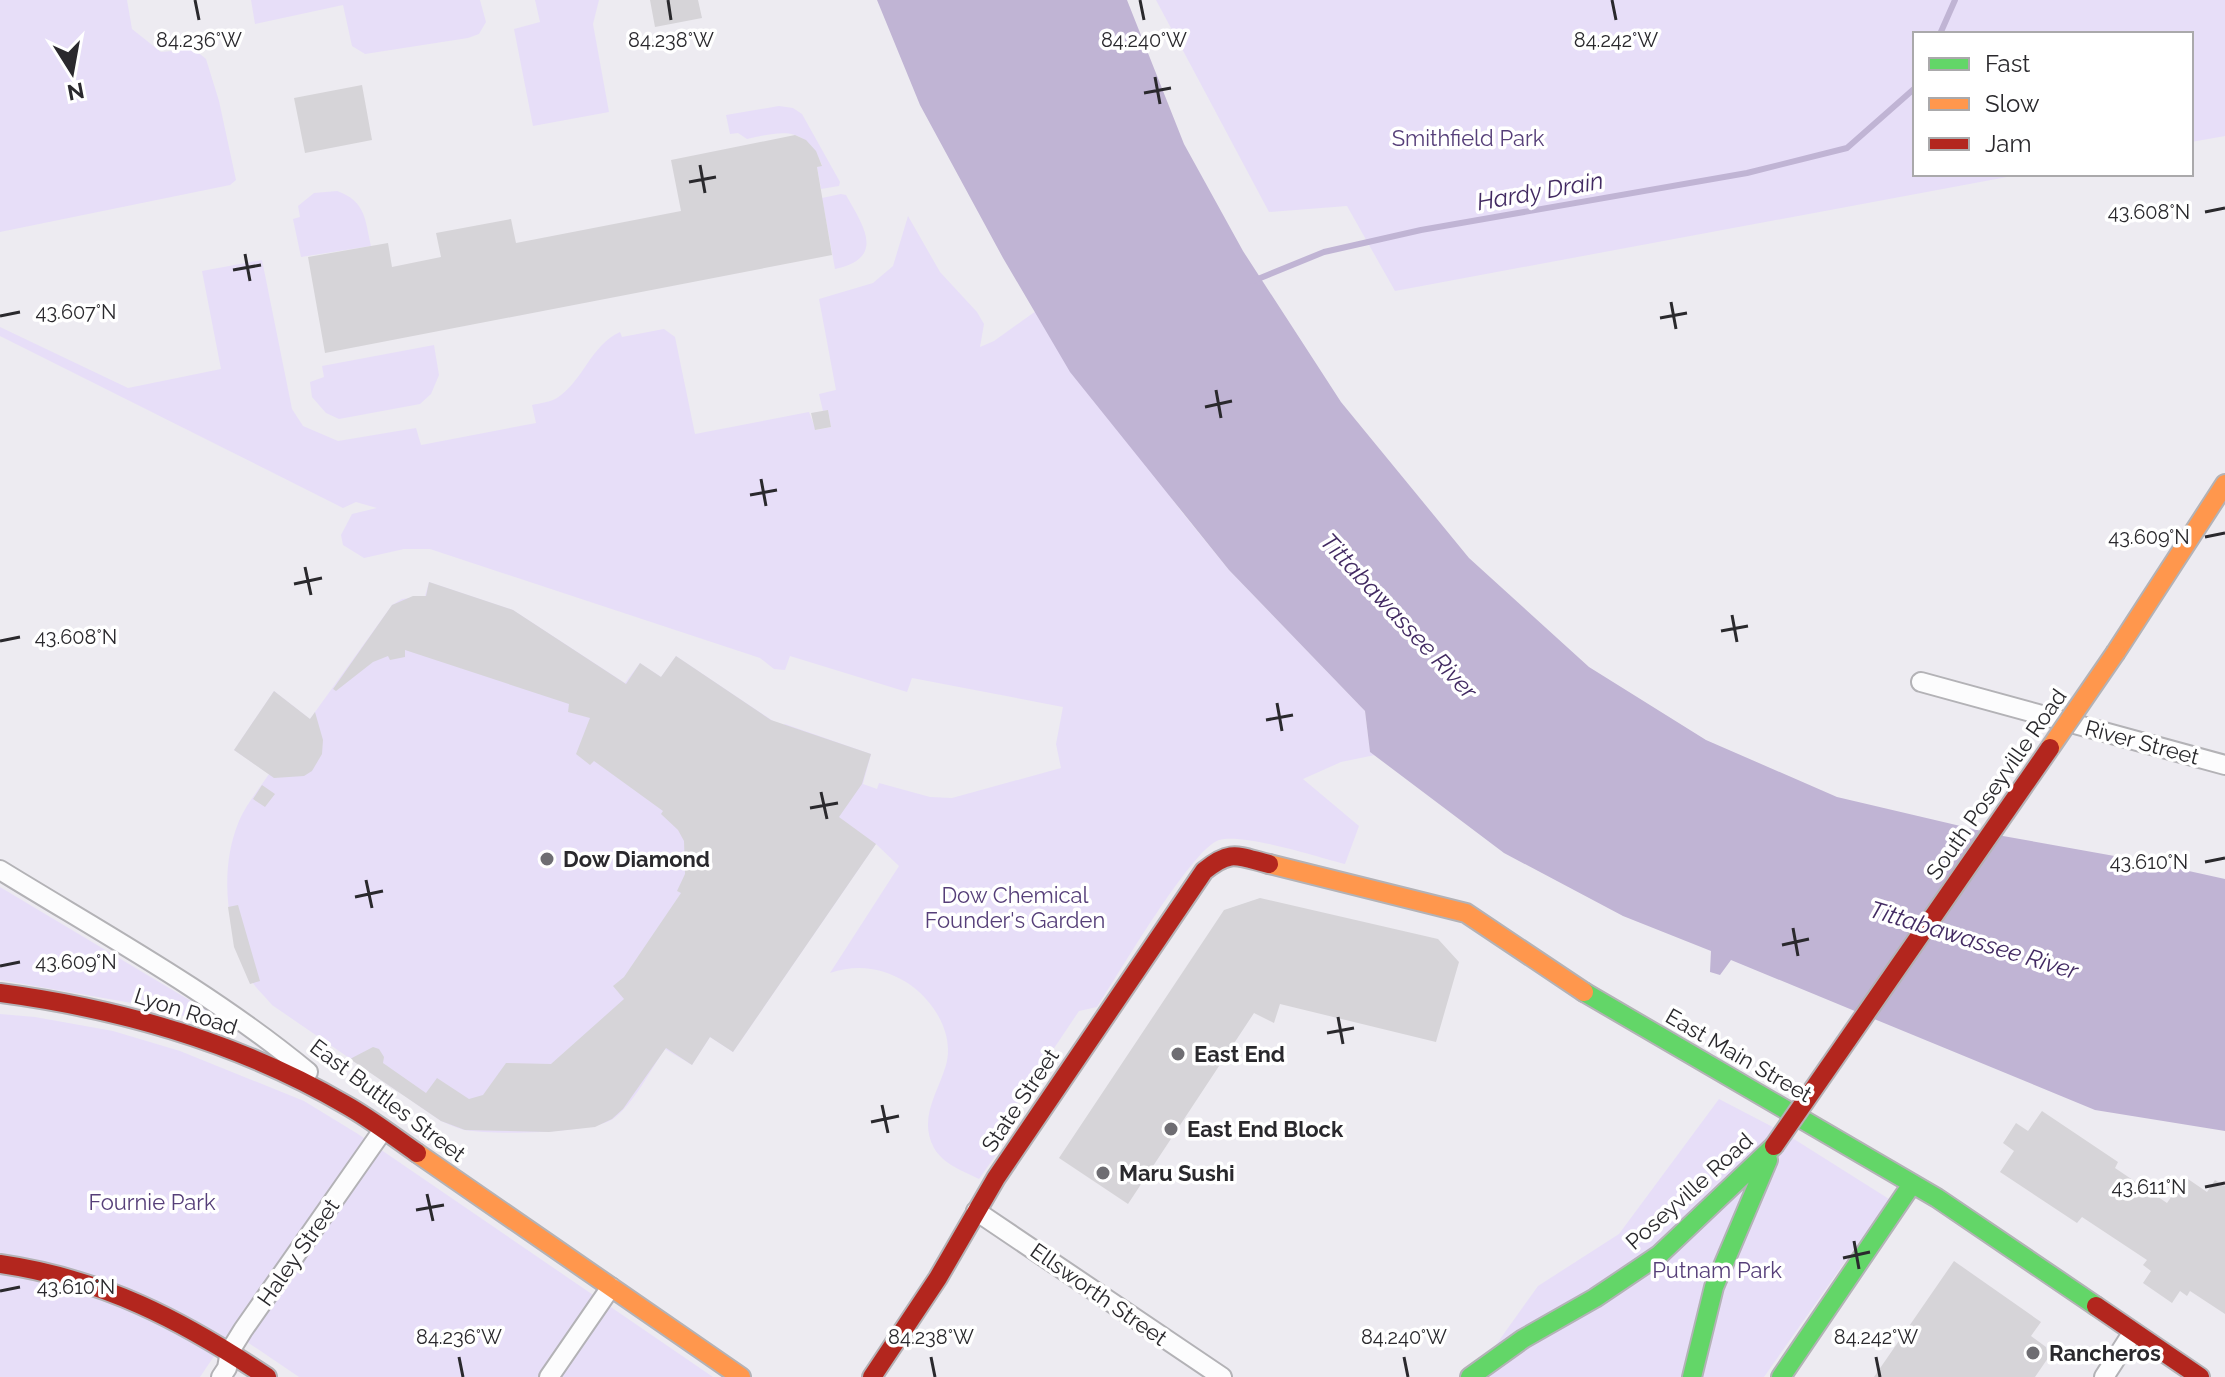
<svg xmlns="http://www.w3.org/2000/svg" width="2225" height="1377" font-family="Raleway,sans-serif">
<rect width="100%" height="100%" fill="#edebf1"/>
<path fill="#e7def8" d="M 0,0 L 127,0 L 132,29 L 161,52 L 194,49 L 206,59 L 219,101 L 236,180 L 230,185 L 0,232 Z
M 251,0 L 480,0 L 486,22 L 479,34 L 468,38 L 365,54 L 352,46 L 343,5 L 255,24 Z
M 535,0 L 599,0 L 593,24 L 609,112 L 533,126 L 514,29 L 540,22 Z
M 1156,0 L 2225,0 L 2225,136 L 2191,142 L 2191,34 L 1915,34 L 1915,174 L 2023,174 L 1395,291 L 1347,206 L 1269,212 Z
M 779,106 L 793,108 L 802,114 L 840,182 L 839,186 L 821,189 L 817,167 L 822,165 C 805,125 783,131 747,139 L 738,133 L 730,134 L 726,115 Z
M 337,191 C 366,201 365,220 371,246 L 301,257 L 293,219 L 300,217 L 298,206 L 314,193 Z
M 841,194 L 846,195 C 864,227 886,258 835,269 L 822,198 Z
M 908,216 L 940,272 L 977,312 L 984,324 L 980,347 L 994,341 L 1036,311 L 1181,511 L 1229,570 L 1365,711 L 1370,752 L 1375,755 L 1341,762 L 1303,779 L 1359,826 L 1345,864 C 1318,857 1244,833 1219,840 C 1191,849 1117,977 1097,1007 L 1079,1011 L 998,1132 L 998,1152 L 979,1179 C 963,1171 943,1164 934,1148 C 918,1118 938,1093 946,1065 C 955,1033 932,998 906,982 C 881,967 857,964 830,973 L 899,866 L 876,844 L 733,1052 L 710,1037 L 692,1065 L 665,1049 C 651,1069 633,1105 613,1119 C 590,1134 492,1135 464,1130 C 457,1128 448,1124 441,1121 L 272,1005 C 262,993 248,981 243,966 C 226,920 220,867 239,821 C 246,805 259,789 269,774 L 234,750 L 274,691 L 310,719 L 392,605 L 402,599 L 425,596 L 429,582 L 513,610 L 625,683 L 640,663 L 661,677 L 676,656 L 782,727 L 785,724 L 871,754 L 863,784 L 877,789 L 879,783 L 930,797 L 952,798 L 1061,768 L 1056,744 L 1063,707 L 912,678 L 907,692 L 790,656 L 785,670 L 774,669 L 760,658 L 430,549 L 404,549 L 364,558 L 343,545 L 341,535 L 352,514 L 377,508 L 356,502 L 343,508 L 0,336 L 0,327 L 128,388 L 221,369 L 202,271 L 262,260 L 292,409 L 303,426 L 338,441 L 416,428 L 421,445 L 536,423 L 532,405 C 540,403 551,402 557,398 C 584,380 590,346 620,332 L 622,337 L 664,329 L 675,337 L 695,434 L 809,412 L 816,430 L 831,427 L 828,410 L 823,411 L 819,394 L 836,390 L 819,299 L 873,283 L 893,266 Z
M 434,345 L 439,375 L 431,394 L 420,404 L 339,419 L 326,413 L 312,397 L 310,382 L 324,377 L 322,366 Z
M 0,887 L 221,1019 L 222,1024 L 215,1026 L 149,1006 L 0,980 Z
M 0,1014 L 35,1017 L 113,1031 L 180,1051 L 304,1101 L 358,1134 L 713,1377 L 299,1377 L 231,1331 L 200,1377 L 0,1377 Z
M 1719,1099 L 1786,1134 L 1889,1199 L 1764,1377 L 1473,1377 L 1538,1286 L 1619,1234 Z"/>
<path fill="#c0b4d4" d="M 877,0 L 1127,0 L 1184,144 L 1243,251 L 1341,402 L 1469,558 L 1589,667 L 1706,740 L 1837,797 L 2003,836 L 2148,862 L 2225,879 L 2225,1131 L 2095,1110 L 1731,960 L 1720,975 L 1710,972 L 1711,951 L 1623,916 L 1504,853 L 1370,752 L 1365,711 L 1229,570 L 1070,372 L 1003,258 L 920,105 Z"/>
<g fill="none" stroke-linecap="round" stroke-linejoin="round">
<path stroke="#c0b4d4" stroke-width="6" d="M 1940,34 L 1955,0
M 1253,281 L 1324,252 L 1421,230 L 1747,173 L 1847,148 L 1915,88"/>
</g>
<path fill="#d6d4d8" d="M 650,0 L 698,0 L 702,18 L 655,27 Z
M 362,85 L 372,140 L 305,153 L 294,98 Z
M 795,135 L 806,140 L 816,151 L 822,166 L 817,167 L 832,255 L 325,353 L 308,257 L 388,243 L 392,267 L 441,257 L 436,233 L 511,219 L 516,243 L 681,211 L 671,160 Z
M 828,410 L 831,427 L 815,430 L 811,413 Z
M 429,582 L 513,610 L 626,684 L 640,663 L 661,677 L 676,656 L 771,720 L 871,754 L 862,784 L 839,817 L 876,844 L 733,1052 L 710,1037 L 692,1065 L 666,1048 L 623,1109 L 612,1119 L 595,1127 L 549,1132 L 465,1130 L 441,1121 L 350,1059 L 373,1047 L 379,1049 L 384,1057 L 383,1063 L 426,1093 L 437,1078 L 469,1099 L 483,1095 L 506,1063 L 551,1064 L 624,999 L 613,986 L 624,977 L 681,893 L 677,891 L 685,874 L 684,841 L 678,830 L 661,814 L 663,811 L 594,761 L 590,765 L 576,754 L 590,718 L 568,712 L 569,704 L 405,650 L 405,657 L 390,660 L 388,656 L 373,662 L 336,691 L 333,689 L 392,605 L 413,596 L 426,596 Z
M 274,691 L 310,719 L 315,712 L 323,740 L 322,754 L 312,771 L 304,776 L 274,778 L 234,750 Z
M 262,785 L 275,794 L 265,807 L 253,799 Z
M 1260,898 L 1438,939 L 1459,962 L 1436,1042 L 1280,1004 L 1274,1023 L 1254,1013 L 1128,1204 L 1059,1158 L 1224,910 Z
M 238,905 L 260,981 L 250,984 L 234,947 L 228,907 Z
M 2042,1111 L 2118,1162 L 2115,1168 L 2167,1203 L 2185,1177 L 2207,1192 L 2215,1180 L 2225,1186 L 2225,1314 L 2190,1291 L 2187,1296 L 2180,1291 L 2172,1303 L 2143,1283 L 2151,1271 L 2143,1265 L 2147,1260 L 2082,1217 L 2077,1223 L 2000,1172 L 2014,1151 L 2003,1143 L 2016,1123 L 2028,1131 Z
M 1954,1261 L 2041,1322 L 2031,1336 L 2046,1347 L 2048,1358 L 2035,1377 L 1874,1377 Z"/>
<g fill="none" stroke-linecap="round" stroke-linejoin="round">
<defs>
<path id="street" d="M 1921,682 L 2225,765
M 0,870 C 104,934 214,994 308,1072
M 976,1211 L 1222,1377
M 221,1377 L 227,1368 L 230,1351 L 243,1330 L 383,1130
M 549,1377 L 611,1287
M 2104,1377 L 2133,1332"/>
<path id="fast" d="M 1584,992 L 1937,1198 L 2096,1306
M 1470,1377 L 1523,1339 L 1595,1298 L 1659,1255 L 1774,1146
M 1692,1377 L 1714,1287 L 1768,1160
M 1781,1377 L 1912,1184"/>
<path id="slow" d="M 2116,652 L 2225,484
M 1269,864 L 1466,913 L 1584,992
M 417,1153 L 741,1377"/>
<path id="jam" d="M 0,993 C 121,1009 240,1043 346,1105 C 371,1119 394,1137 417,1153
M 0,1264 C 103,1279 182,1320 267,1377
M 2096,1306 L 2200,1377
M 872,1377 L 938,1278 L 996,1178 L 1204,871 C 1231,849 1237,856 1269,864"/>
</defs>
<use href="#street" stroke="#b3b2b6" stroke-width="22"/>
<use href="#fast" stroke="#b3b2b6" stroke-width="22"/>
<use href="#slow" stroke="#b3b2b6" stroke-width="22"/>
<use href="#jam" stroke="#b3b2b6" stroke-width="22"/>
<use href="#street" stroke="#fcfcfd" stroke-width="18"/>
<use href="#fast" stroke="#63d668" stroke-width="18"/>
<use href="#slow" stroke="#ff974d" stroke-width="18"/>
<use href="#jam" stroke="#b3261e" stroke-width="18"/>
<defs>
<path id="slow-bridge" d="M 2050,748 L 2116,652"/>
<path id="jam-bridge" d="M 1774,1146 L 2050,748"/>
</defs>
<use href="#slow-bridge" stroke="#b3b2b6" stroke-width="22" stroke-linecap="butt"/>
<use href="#jam-bridge" stroke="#b3b2b6" stroke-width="22" stroke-linecap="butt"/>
<use href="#slow-bridge" stroke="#ff974d" stroke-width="18"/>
<use href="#jam-bridge" stroke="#b3261e" stroke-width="18"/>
</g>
<path fill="none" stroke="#2a292d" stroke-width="3" d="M 195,0 L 199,20M 668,0 L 671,20M 1140,0 L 1144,20M 1612,0 L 1616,20M 1155,77 L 1160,104M 1144,93 L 1171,88M 700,165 L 705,193M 689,182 L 716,177M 2205,212 L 2225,208M 245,254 L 250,281M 233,270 L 261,265M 1671,302 L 1676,329M 0,316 L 20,312M 1660,318 L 1687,313M 1216,390 L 1221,418M 1205,407 L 1232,401M 761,479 L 766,506M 750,495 L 777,490M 2205,537 L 2225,533M 305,567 L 311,595M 294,584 L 322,578M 1732,615 L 1737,642M 1721,631 L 1748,626M 0,641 L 20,637M 1277,703 L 1282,731M 1266,720 L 1293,715M 821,792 L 827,819M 810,808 L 838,803M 2205,862 L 2225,858M 366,880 L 372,908M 355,897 L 383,891M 1793,928 L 1798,956M 1782,945 L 1809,939M 0,966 L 20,962M 1338,1017 L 1343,1044M 1327,1033 L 1354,1028M 882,1105 L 888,1133M 871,1122 L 899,1116M 2205,1187 L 2225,1183M 427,1194 L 433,1221M 416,1210 L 444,1205M 1854,1241 L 1859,1269M 1843,1258 L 1870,1252M 0,1291 L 20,1287M 459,1357 L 463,1377M 931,1357 L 935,1377M 1404,1357 L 1408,1377M 1876,1357 L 1880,1377"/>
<g fill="#6e6d72" stroke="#fff" stroke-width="3">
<circle cx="547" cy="859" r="8"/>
<circle cx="1178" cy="1054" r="8"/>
<circle cx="1171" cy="1129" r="8"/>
<circle cx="1103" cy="1173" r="8"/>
<circle cx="2033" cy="1353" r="8"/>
</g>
<g text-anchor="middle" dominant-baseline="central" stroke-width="7" stroke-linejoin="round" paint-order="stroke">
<g font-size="22" fill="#563f79" stroke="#fff">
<text x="1468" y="138">Smithfield Park</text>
<text x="1015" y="895">Dow Chemical<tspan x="1015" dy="25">Founder's Garden</tspan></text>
<text x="152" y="1202">Fournie Park</text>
<text x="1717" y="1270">Putnam Park</text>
</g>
<g font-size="22" fill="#2a292d" stroke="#fff">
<text transform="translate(2142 742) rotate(15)">River Street</text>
<text transform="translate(1996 784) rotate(-55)">South Poseyville Road</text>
<text transform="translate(186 1011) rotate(18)">Lyon Road</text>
<text transform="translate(1739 1055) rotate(30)">East Main Street</text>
<text transform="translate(388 1100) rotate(37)">East Buttles Street</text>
<text transform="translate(1020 1100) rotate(-56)">State Street</text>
<text transform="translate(1689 1191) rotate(-42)">Poseyville Road</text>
<text transform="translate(298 1252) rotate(-55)">Haley Street</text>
<text transform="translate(1099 1294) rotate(35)">Ellsworth Street</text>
</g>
<g font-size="22" font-weight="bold" fill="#2a292d" stroke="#fff" text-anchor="start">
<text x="563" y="859">Dow Diamond</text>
<text x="1194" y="1054">East End</text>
<text x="1187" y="1129">East End Block</text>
<text x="1119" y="1173">Maru Sushi</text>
<text x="2049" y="1353">Rancheros</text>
</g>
<g font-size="24" font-style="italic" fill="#422a62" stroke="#fff">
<text transform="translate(1540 191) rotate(-10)">Hardy Drain</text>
<text transform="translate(1399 616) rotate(47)">Tittabawassee River</text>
<text transform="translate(1974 940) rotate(17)">Tittabawassee River</text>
</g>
</g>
<g font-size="20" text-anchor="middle" fill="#2a292d" stroke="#fff" stroke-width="7" stroke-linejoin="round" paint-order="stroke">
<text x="199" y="47">84.236°W</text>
<text x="671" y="47">84.238°W</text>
<text x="1144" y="47">84.240°W</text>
<text x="1616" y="47">84.242°W</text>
<text x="2149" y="219">43.608°N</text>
<text x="76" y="319">43.607°N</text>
<text x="2149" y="544">43.609°N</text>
<text x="76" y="644">43.608°N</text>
<text x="2149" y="869">43.610°N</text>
<text x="76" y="969">43.609°N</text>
<text x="2149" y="1194">43.611°N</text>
<text x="76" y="1294">43.610°N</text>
<text x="459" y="1344">84.236°W</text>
<text x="931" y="1344">84.238°W</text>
<text x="1404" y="1344">84.240°W</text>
<text x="1876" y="1344">84.242°W</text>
</g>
<rect x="1913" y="32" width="280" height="144" fill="#ffffff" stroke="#aaa9ab" stroke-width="2"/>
<rect x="1929" y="58" width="40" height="12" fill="#63d668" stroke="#aaa9ab" stroke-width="2"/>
<text x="1985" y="72" font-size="24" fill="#2a292d">Fast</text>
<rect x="1929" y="98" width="40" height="12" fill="#ff974d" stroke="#aaa9ab" stroke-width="2"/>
<text x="1985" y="112" font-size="24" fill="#2a292d">Slow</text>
<rect x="1929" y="138" width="40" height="12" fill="#b3261e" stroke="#aaa9ab" stroke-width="2"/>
<text x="1985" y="152" font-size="24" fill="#2a292d">Jam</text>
<g transform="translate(72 72) rotate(169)" stroke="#ffffff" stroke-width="6" paint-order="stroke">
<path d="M0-6L14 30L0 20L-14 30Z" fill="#2a292d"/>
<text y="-12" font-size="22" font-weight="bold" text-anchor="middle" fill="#2a292d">N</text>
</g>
</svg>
